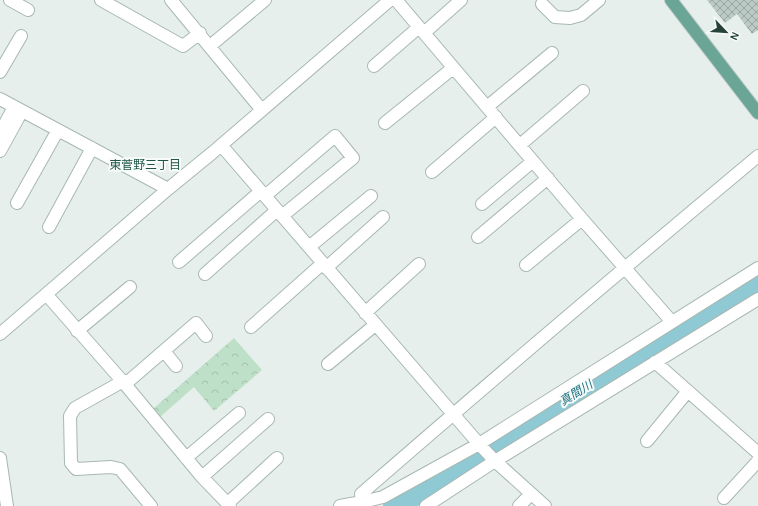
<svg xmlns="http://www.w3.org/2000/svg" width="758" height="506" font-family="Karla,'Noto Sans JP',sans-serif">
<defs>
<pattern id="park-crowns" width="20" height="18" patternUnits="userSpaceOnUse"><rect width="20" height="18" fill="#bfe0c8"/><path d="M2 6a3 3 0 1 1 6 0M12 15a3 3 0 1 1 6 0" fill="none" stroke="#a4c1ad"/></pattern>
<pattern id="building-cross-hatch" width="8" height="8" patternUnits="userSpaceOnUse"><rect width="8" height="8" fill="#bbcac4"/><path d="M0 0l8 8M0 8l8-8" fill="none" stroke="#98a6a0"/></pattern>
</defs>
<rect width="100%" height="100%" fill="#e6efeb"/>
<path fill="url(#park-crowns)" d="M 234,338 L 262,370 L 214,411 L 194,387 L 160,417 L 153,409 Z"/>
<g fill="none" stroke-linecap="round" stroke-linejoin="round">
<path stroke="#8ec9d4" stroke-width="24" d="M 395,506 L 758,280"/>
</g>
<path fill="url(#building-cross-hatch)" d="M 707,0 L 758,0 L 758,30 L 752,34 L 737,14 L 725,23 Z"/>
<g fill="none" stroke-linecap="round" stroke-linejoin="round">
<defs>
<path id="minor" d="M 10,0 L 28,10
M 101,0 L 183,46 L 200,33
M 171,0 L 261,109
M 396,0 L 582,219 L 672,322
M 542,4 L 555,17 L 570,18 L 581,15 L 599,0
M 424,33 L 461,0
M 210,46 L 265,0
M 374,66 L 419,27
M 0,72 L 21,36
M 0,99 L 168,189
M 487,107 L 552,53
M 385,123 L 453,68
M 0,133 L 14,107
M 221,145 L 479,444 L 495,461 L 545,506
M 520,145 L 583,91
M 0,151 L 22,111
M 432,172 L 496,117
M 265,196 L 335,136 L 353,158 L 282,216
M 17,203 L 58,130
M 482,204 L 533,161
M 49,227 L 92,148
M 478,237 L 548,178
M 309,247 L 371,196
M 179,262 L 261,191
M 526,265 L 582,219
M 326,268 L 383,217
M 205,274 L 277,210
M 46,294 L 124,383 L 202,477 L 230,506
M 365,313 L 419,264
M 251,327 L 323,263
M 77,331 L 130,287
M 0,334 L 168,189 L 212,153 L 390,0
M 164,351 L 176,366
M 655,362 L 758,453
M 328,364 L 375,325
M 647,441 L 688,391
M 0,458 L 7,506
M 186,458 L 239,413
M 202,477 L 268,419
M 724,498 L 758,461
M 362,502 L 383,497 L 479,444 L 758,268
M 228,503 L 277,458
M 151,506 L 120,469 L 111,467 L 76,469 L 71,463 L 70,416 L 75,408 L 118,384 L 130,380 L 196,323 L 206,336
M 340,506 L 362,502 L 361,494 C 492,380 624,268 758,156
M 426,506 L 495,461 L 758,299
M 519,506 L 531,494"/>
<path id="major" d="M 671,0 L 758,113"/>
</defs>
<use href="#minor" stroke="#a8b8b2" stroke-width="14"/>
<use href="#major" stroke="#c2cac8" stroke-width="14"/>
<use href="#minor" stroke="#fff" stroke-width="12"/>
<use href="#major" stroke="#6aa596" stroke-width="12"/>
</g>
<g text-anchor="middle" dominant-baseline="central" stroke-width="4" stroke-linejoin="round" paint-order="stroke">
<g font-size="12" fill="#1f5548" stroke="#f7fbf9">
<text x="145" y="165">東菅野三丁目</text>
</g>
<g font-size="12" font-style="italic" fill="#1c6f80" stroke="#f7fbf9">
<text transform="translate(576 393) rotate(-32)">真間川</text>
</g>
</g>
<g transform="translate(726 32) rotate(115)" stroke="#f7fbf9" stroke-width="3" paint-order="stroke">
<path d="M0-3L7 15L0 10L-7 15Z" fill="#24423a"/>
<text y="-6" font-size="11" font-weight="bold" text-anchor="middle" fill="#24423a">N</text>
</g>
</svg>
